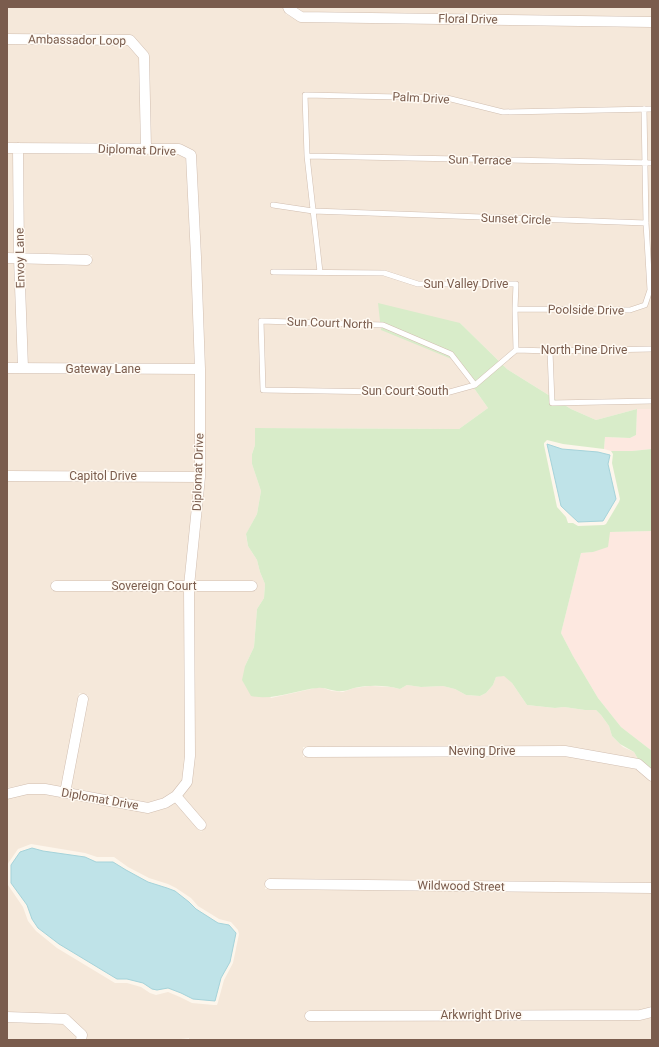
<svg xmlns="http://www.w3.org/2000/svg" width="659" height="1047" font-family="Roboto,sans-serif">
<rect width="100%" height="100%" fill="#fdf6ec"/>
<path fill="#f5e8da" d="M 7,7 L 283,7 L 286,14 L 301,22 L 652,27 L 652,409 L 637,409 L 596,420 L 571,409 L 507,369 L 460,323 L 454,360 L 488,408 L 459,429 L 255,428 L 255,445 L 252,454 L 252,464 L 261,491 L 257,514 L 251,525 L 246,535 L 248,546 L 257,560 L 260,572 L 265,584 L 264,598 L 257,609 L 254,647 L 245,666 L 271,698 L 320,687 L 332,691 L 343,692 L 354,688 L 370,686 L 391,687 L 400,689 L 407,685 L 421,687 L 443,686 L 455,689 L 466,695 L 480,696 L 486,693 L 493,685 L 496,677 L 505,675 L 512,683 L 527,705 L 555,708 L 564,707 L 585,710 L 596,710 L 601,715 L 609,726 L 612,736 L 623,747 L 634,752 L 638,759 L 566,746 L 303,747 L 303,757 L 565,756 L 636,769 L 650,780 L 652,784 L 652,883 L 266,879 L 265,889 L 652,893 L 652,1007 L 639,1010 L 306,1011 L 306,1021 L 640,1020 L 652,1017 L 652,1040 L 189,1040 L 189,1038 L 181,1039 L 180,1040 L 86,1040 L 67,1015 L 7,1012 L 7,866 L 8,885 L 23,907 L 28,921 L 36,931 L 57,948 L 115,983 L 127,983 L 141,987 L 150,993 L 156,995 L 168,992 L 180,997 L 192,1003 L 214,1005 L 217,1005 L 218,1002 L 224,980 L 233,963 L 239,934 L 238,930 L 231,922 L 219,919 L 198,906 L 191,898 L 176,888 L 168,884 L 149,878 L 128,867 L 114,857 L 97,857 L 85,853 L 31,844 L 18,849 L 7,865 L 7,799 L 15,796 L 28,794 L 44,794 L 148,813 L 167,808 L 175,802 L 201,832 L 207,825 L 182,796 L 190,785 L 194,591 L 256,591 L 256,581 L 194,581 L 204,482 L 195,155 L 179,144 L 150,144 L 148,53 L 133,36 L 130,35 L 7,34 Z
M 294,7 L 652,7 L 652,17 L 303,12 Z
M 7,44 L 128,45 L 140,58 L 141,143 L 7,143 Z
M 7,153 L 14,153 L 15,253 L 7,253 Z
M 23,153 L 178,154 L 186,159 L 192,257 L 195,364 L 27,363 L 24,263 L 91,265 L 92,255 L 24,253 Z
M 7,263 L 15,263 L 18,363 L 7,363 Z
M 7,373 L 195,374 L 195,472 L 7,471 Z
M 7,481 L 195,482 L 185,581 L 52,581 L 52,591 L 185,591 L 186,755 L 183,780 L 173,792 L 164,798 L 148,803 L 71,789 L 88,695 L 79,693 L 62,788 L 36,784 L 27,784 L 7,788 Z
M 7,1022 L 63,1024 L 77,1037 L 77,1040 L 7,1040 Z"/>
<path fill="#fde8e0" d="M 637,409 L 652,409 L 652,449 L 632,451 L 611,451 L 604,449 L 605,437 L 630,438 L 636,435 Z
M 652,531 L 652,751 L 621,727 L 598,698 L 573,656 L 561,633 L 581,553 L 593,552 L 610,532 Z"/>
<path fill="#d8ecc9" d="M 378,303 L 460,323 L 507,369 L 571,409 L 596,420 L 637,409 L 636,435 L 630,438 L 605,437 L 604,449 L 563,444 L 547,440 L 544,443 L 544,445 L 557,507 L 566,517 L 568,523 L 573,523 L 578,526 L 604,525 L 606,524 L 619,502 L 620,499 L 612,463 L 613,454 L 611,451 L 632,451 L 652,449 L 652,531 L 610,532 L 608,547 L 593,552 L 581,553 L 561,633 L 573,656 L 598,698 L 621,727 L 652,751 L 652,769 L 638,759 L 634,752 L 620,744 L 612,736 L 609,726 L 601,715 L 596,710 L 585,710 L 564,707 L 555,708 L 527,705 L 512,683 L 504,676 L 496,677 L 493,685 L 486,693 L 480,696 L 466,695 L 455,689 L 443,686 L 421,687 L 407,685 L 400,689 C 385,685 369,685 354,688 C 350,689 346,691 342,691 C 333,692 325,687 318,688 C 295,690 274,701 251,696 L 242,680 L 245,666 L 254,647 L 257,609 L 264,598 L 265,584 L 260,572 L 257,560 L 248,546 L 246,534 L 257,514 L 261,491 L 252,464 L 252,454 L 255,445 L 255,428 L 459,429 L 488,408 L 454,360 L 381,330 Z"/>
<path fill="#bfe3e8" stroke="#a5d3da" d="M 547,444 L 562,449 L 598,452 L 610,455 L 608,464 L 616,499 L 603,521 L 578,522 L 561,506 Z
M 32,848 L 43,851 L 85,857 L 96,862 L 113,862 L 126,870 L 148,882 L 167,888 L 175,891 L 189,902 L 196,909 L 218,923 L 229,925 L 236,933 L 230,962 L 221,978 L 215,1001 L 193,999 L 181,993 L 168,988 L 157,990 L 152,989 L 143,983 L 127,979 L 117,979 L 59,944 L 38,928 L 32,919 L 27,905 L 11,883 L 11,865 L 20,852 Z"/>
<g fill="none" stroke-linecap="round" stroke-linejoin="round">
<defs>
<path id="service" d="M 307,156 L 652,163
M 273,205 L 313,211 L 646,223
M 273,272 L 384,273 L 418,284 L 516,284 L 515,309 L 516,350 L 475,385 L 446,393 L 263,390 L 261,321 L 383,325 L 451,354 L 475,385
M 320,272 L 307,156 L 305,95 L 447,98 L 503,112 L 652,109
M 515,309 L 630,310 L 645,305 L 650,290 L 646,223 L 644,109
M 516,350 L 550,351 L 652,349
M 550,351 L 552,403 L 652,401"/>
<path id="minor" d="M 288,7 L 289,9 L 301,17 L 652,22
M 7,39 L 130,40 L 144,56 L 146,148
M 7,148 L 179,149 L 191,155 L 196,257 L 200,369 L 200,477 L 189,586 L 190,756 L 187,782 L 176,796 L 165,803 L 148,808 L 45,789 L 28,789 L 7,794
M 18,148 L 19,258 L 23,368
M 7,258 L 87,260
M 7,368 L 200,369
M 7,476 L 200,477
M 56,586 L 252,586
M 308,752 L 565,751 L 638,764 L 652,776
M 65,793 L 83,699
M 176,796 L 201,825
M 270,884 L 652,888
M 310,1016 L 640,1015 L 652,1012
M 7,1017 L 65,1019 L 82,1035 L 81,1040"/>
</defs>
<use href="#service" stroke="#d1beb0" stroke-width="6"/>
<use href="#minor" stroke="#d1beb0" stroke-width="11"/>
<use href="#service" stroke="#fff" stroke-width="5"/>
<use href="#minor" stroke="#fff" stroke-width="10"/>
</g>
<g text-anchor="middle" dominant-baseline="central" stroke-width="3" stroke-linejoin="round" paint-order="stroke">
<g font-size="12" fill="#7a5c4d" stroke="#fffaf3">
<text transform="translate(468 19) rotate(1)">Floral Drive</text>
<text transform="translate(77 40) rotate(1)">Ambassador Loop</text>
<text transform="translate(421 98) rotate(3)">Palm Drive</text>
<text transform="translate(137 150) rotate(2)">Diplomat Drive</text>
<text transform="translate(480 160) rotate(1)">Sun Terrace</text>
<text transform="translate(516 219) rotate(2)">Sunset Circle</text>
<text transform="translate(20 258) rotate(-91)">Envoy Lane</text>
<text x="466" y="284">Sun Valley Drive</text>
<text transform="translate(586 310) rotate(1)">Poolside Drive</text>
<text transform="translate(330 323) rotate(2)">Sun Court North</text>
<text x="584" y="350">North Pine Drive</text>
<text x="103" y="369">Gateway Lane</text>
<text x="405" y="391">Sun Court South</text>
<text transform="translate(198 472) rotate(-88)">Diplomat Drive</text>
<text x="103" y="476">Capitol Drive</text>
<text x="154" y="586">Sovereign Court</text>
<text x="482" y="751">Neving Drive</text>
<text transform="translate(100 799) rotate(10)">Diplomat Drive</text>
<text transform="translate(461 886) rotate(1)">Wildwood Street</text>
<text x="481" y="1015">Arkwright Drive</text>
</g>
</g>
<rect width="659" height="1047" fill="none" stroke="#7a5c4d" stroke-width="16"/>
</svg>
